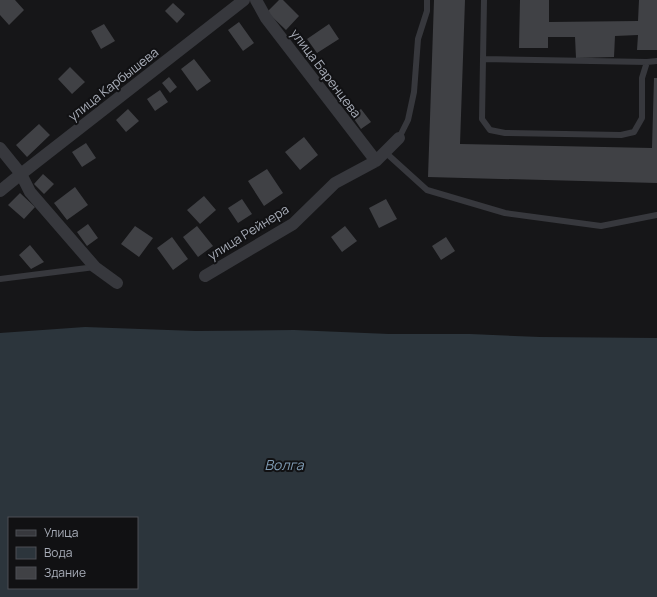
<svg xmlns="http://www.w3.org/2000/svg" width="657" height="597" font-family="Manrope,sans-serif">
<rect width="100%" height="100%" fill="#161618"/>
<path fill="#2c353c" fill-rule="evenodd" d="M 85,327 L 196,331 L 294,330 L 389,334 L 470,334 L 540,337 L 657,338 L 657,597 L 0,597 L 0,333 ZM 9,518 L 137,518 L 137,588 L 9,588 Z"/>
<path fill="#404145" d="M 0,0 L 15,0 L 24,10 L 9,25 L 0,15 Z
M 279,0 L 283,0 L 299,16 L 286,30 L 267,12 Z
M 434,0 L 465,0 L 460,144 L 652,148 L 654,78 L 657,78 L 657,183 L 428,177 Z
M 520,0 L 549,0 L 549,22 L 638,21 L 639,0 L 657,0 L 657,50 L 637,50 L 638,35 L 615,36 L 614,57 L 576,58 L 575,37 L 548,37 L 548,48 L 519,48 Z
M 173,3 L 185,14 L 177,23 L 165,11 Z
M 239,22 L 254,43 L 243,51 L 228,30 Z
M 104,24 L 115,41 L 101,49 L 91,31 Z
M 329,24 L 339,39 L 317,53 L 307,39 Z
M 194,59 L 211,81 L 197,91 L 181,69 Z
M 70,67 L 85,82 L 72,94 L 58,79 Z
M 169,77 L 177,87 L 170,93 L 162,83 Z
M 160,90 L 168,102 L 155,111 L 147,99 Z
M 128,109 L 139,121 L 126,132 L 116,120 Z
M 361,109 L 371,122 L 361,129 L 352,116 Z
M 39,124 L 50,135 L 27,157 L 16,145 Z
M 304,137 L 318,155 L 300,170 L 285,152 Z
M 86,143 L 96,158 L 82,167 L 72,152 Z
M 267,169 L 283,193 L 264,206 L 248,181 Z
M 43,174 L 54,184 L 44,194 L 34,184 Z
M 75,187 L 88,205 L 67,220 L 54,203 Z
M 20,193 L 35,207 L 24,219 L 8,205 Z
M 204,196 L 216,210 L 200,224 L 187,210 Z
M 242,199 L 252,214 L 238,223 L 228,208 Z
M 386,199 L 397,219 L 379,228 L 369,208 Z
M 88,224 L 98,238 L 87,246 L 77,232 Z
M 135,226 L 153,238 L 139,257 L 121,244 Z
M 197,226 L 213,246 L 198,257 L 183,237 Z
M 345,226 L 357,241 L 342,252 L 331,237 Z
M 172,237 L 188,259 L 173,270 L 157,248 Z
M 446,237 L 455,251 L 441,260 L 432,246 Z
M 30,245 L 44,262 L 31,269 L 19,255 Z"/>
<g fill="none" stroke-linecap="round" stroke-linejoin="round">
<path stroke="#37383d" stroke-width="6" d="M 484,0 L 482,119 L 490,130 L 505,133 L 621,135 L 634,132 L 642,118 L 642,78 L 647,62 L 657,61
M 483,59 L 647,62
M 399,138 L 408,120 L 414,92 L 418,39 L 427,11 L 427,0
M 385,152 L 427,190 L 505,213 L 601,226 L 657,215
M 0,279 L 95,267"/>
<path stroke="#37383d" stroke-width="12" d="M 256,0 L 266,18 L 376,161
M 0,148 L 21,174 L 30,192 L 95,267 L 117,283
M 0,191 L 21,174 L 244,0
M 205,276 L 293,224 L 335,183 L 376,161 L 399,138"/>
</g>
<g text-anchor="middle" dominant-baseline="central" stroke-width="4" stroke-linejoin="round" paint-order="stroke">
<g font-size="13" fill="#a8adb8" stroke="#111113">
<text transform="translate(326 73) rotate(53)">улица Баренцева</text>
<text transform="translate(113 84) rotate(-38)">улица Карбышева</text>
<text transform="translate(248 232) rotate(-32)">улица Рейнера</text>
</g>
<g font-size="14" font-style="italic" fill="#7f9bb3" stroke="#111113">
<text x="284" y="464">Волга</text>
</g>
</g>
<rect x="8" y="517" width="130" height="72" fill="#111113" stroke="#4d4f55"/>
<rect x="16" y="530" width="20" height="6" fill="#37383d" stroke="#4d4f55"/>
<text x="44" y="537" font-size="12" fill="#a8adb8">Улица</text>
<rect x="16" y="547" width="20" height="12" fill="#2c353c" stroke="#4d4f55"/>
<text x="44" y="557" font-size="12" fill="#a8adb8">Вода</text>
<rect x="16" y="567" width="20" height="12" fill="#404145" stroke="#4d4f55"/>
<text x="44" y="577" font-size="12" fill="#a8adb8">Здание</text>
</svg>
